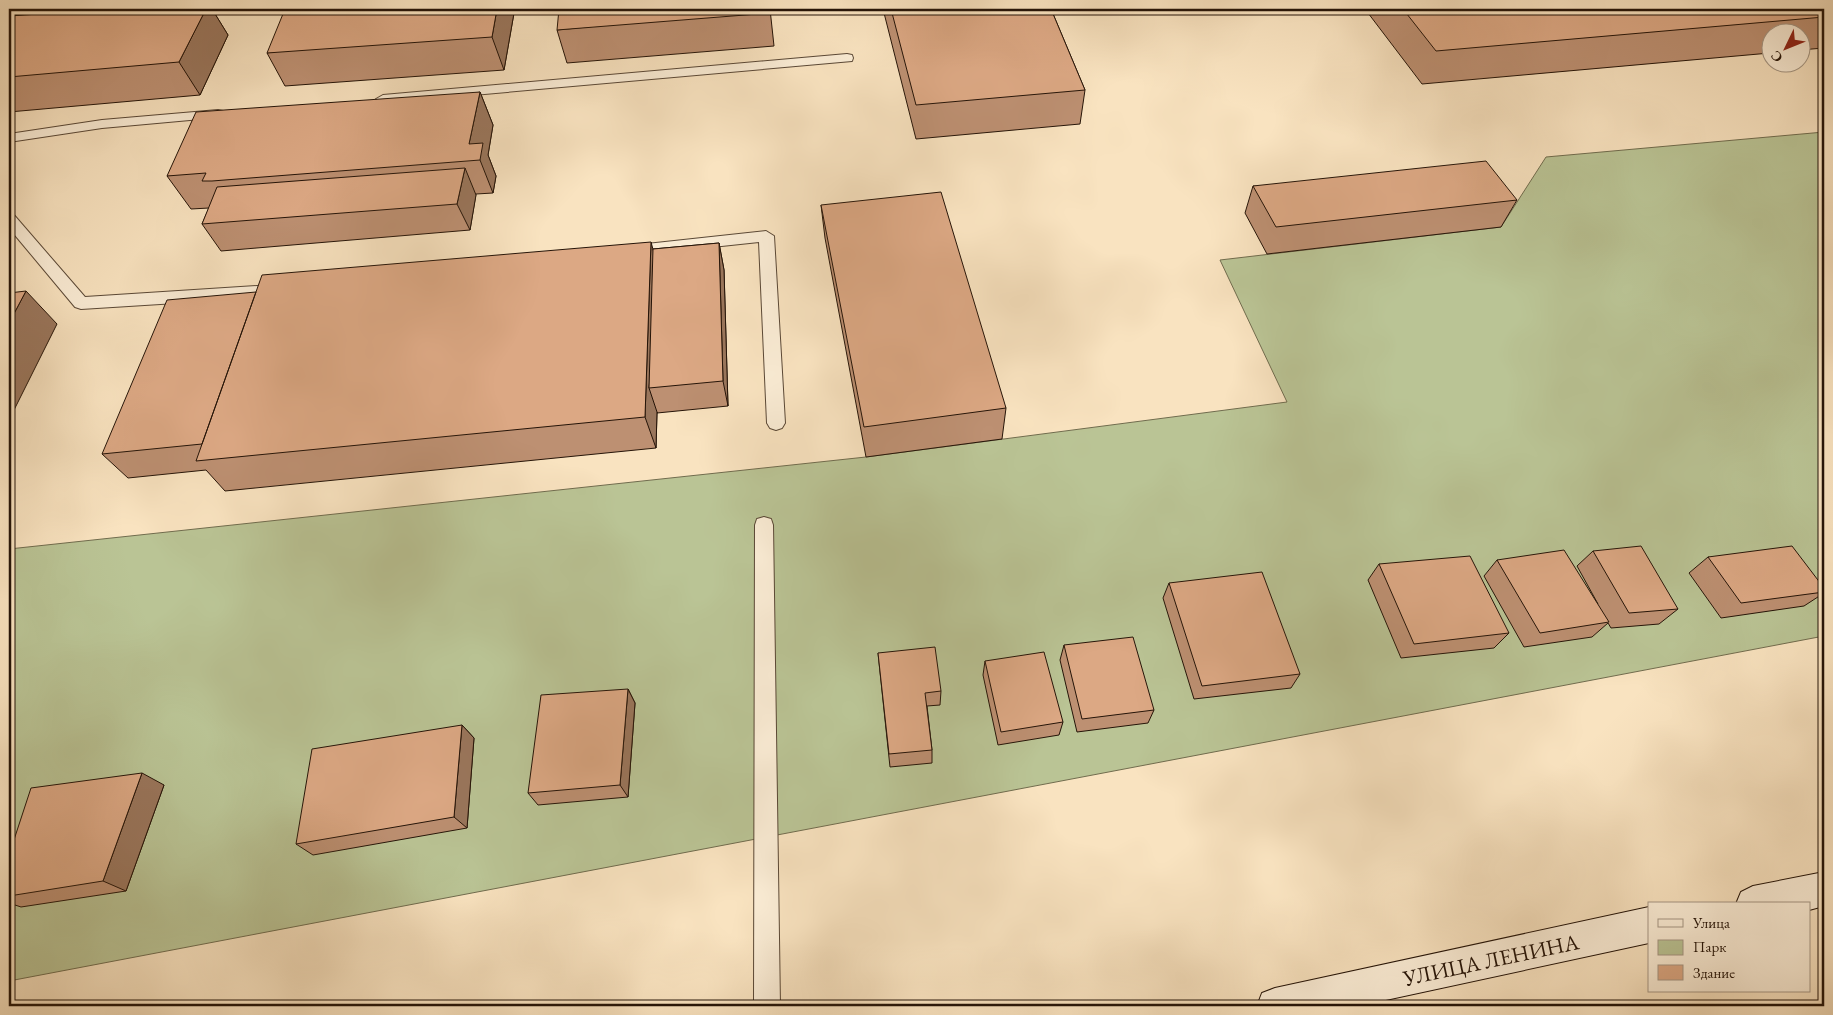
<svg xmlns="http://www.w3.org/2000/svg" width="1833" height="1015" font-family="'EB Garamond',serif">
<rect width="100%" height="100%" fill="#f9e3c0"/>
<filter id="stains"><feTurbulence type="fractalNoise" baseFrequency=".004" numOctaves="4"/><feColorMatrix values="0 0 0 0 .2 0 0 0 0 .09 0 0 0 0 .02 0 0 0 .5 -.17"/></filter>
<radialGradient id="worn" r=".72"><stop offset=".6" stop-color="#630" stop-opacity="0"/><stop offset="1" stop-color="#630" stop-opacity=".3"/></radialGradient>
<path fill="#bac495" stroke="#706c4e" d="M 1824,132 L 1824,636 L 9,981 L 9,549 L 866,457 L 1287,402 L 1220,260 L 1501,227 L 1546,157 Z"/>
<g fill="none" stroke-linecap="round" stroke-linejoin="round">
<defs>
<path id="lane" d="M 9,9 L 27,9 L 25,12 L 9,14 Z
M 847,54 L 852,55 L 853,58 L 852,61 L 383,103 L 376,99 L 383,95 Z
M 218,110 L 223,111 L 225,114 L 223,117 L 102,128 L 9,142 L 9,134 L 102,120 Z
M 9,213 L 14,215 L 85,297 L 257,286 L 263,288 L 265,292 L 263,296 L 257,298 L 81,309 L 75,307 L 9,228 Z
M 766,231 L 774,236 L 785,423 L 782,428 L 776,430 L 770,428 L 767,423 L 759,242 L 628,256 L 623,255 L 620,251 L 623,247 L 628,246 Z
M 764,517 L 771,519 L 773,525 L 780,1006 L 754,1006 L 755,525 L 757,519 Z"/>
<path id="secondary" d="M 1824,872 L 1824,906 L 1809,910 L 1809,904 L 1736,904 L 1741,892 L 1753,886 Z
M 1649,907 L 1649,943 L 1358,1006 L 1257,1006 L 1262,993 L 1275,988 Z"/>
</defs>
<use href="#lane" stroke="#5a4836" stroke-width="2"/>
<use href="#secondary" stroke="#251408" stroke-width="2"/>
<use href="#lane" fill="#fbedd6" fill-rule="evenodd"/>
<use href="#secondary" fill="#fbedd6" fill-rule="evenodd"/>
<defs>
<path id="rail" d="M 199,11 L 232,9"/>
</defs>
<use href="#rail" stroke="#251408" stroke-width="4"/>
<use href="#rail" stroke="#fbedd6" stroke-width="2.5" stroke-dasharray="8" stroke-linecap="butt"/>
</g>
<path fill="#bd9072" stroke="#251408" d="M 113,9 L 212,9 L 228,35 L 200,95 L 9,112 L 9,16 Z
M 770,9 L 774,46 L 567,63 L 557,30 Z
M 883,9 L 1051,9 L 1085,90 L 1080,124 L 916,139 Z
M 1365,9 L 1824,9 L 1824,48 L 1800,50 L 1800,32 L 1770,32 L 1770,53 L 1422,84 Z
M 514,13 L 504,70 L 285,86 L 267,53 Z
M 480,92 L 493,125 L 488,155 L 496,176 L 493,193 L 476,194 L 470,230 L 221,251 L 202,224 L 209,208 L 191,209 L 167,176 Z
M 1253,186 L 1517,200 L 1501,227 L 1267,254 L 1245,213 Z
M 821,205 L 1006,408 L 1002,439 L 866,457 L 825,238 Z
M 719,243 L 724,270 L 728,406 L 657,413 L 657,412 L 656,448 L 225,491 L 206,470 L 128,478 L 102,454 L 256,292 L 653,249 Z
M 1593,551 L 1678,609 L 1659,624 L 1611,628 L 1608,623 L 1592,637 L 1524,647 L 1484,576 L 1497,560 L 1598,604 L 1577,566 Z
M 1708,557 L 1824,588 L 1824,593 L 1804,606 L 1721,618 L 1689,573 Z
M 1379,564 L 1509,633 L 1494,648 L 1401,658 L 1368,580 Z
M 1169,583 L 1300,674 L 1291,688 L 1194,699 L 1163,598 Z
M 1064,645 L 1154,710 L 1148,723 L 1077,732 L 1060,660 Z
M 878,653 L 941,691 L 940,705 L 927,706 L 932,750 L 932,763 L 890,767 Z
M 985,661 L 1063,722 L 1059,735 L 998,745 L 983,675 Z
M 628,689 L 635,703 L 628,797 L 538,805 L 528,793 Z
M 462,725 L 474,738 L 467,828 L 313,855 L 296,844 Z
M 164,785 L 126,891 L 21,907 L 9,903 L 9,855 Z"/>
<path fill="#9a765c" stroke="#251408" d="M 206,9 L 212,9 L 228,35 L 200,95 L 179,62 Z
M 497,9 L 512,9 L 514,13 L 504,70 L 492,37 Z
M 480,92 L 493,125 L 488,155 L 496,176 L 493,193 L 480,160 L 469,144 Z
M 465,168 L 476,195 L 470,230 L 457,204 Z
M 651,242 L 660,275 L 649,388 L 657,412 L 656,448 L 645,417 Z
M 719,243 L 724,270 L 728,406 L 723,381 Z
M 26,291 L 57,324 L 9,420 L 9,323 Z
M 628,689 L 635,703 L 628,797 L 620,785 Z
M 462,725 L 474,738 L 467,828 L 454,817 Z
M 142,773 L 164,785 L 126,891 L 103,881 Z"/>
<path fill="#dca884" stroke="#251408" d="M 113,9 L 206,9 L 179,62 L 9,77 L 9,16 Z
M 285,9 L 497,9 L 492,37 L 267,53 Z
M 559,9 L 770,9 L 770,13 L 557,30 Z
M 891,9 L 1051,9 L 1085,90 L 916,105 Z
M 1403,9 L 1824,9 L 1824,17 L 1436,51 Z
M 480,92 L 469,144 L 483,143 L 480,160 L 212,181 L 202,181 L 206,173 L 167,176 L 196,112 Z
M 1486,161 L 1517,200 L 1276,227 L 1253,186 Z
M 465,168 L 457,204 L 202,224 L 217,187 Z
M 941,192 L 1006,408 L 864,427 L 821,205 Z
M 651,242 L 645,417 L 196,461 L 262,275 Z
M 719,243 L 723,381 L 649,388 L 653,249 Z
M 26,291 L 9,323 L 9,293 Z
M 256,292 L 202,444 L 102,454 L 167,300 Z
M 1641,546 L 1678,609 L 1629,613 L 1593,551 Z
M 1792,546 L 1824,588 L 1824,592 L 1741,603 L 1708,557 Z
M 1564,550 L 1609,622 L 1540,633 L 1497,560 Z
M 1470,556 L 1509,633 L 1414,644 L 1379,564 Z
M 1262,572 L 1300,674 L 1202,686 L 1169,583 Z
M 1133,637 L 1154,710 L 1082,719 L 1064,645 Z
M 935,647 L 941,691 L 925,693 L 932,750 L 889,754 L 878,653 Z
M 1044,652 L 1063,722 L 1001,732 L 985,661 Z
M 628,689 L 620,785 L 528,793 L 541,695 Z
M 462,725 L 454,817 L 296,844 L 312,749 Z
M 142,773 L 103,881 L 9,896 L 9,855 L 31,788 Z"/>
<g text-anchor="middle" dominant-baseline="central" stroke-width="4" stroke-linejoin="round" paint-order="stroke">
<g font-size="22" fill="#251408" stroke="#fbedd6">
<text transform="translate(1491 960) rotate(-12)">УЛИЦА ЛЕНИНА</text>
</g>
</g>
<rect width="1833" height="1015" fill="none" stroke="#f9e3c0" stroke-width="30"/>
<rect x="10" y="10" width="1813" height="995" fill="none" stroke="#251408" stroke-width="2.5"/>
<rect x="15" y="15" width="1803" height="985" fill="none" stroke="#251408"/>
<rect x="1648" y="902" width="162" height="90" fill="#fbedd6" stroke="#a59684"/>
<rect x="1658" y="919" width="25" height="8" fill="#fbedd6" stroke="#a59684"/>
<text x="1693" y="928" font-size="15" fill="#251408">Улица</text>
<rect x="1658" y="940" width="25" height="15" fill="#bac495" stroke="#a59684"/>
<text x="1693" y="952" font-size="15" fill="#251408">Парк</text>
<rect x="1658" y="965" width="25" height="15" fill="#dca884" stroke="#a59684"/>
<text x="1693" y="978" font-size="15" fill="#251408">Здание</text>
<g transform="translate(1786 48) rotate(227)"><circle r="24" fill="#fbedd6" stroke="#a59684"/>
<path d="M0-4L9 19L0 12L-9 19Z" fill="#8f2418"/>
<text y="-8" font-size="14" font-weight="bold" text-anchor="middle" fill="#251408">С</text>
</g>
<rect width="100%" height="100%" filter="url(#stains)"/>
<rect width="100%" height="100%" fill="url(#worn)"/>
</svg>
